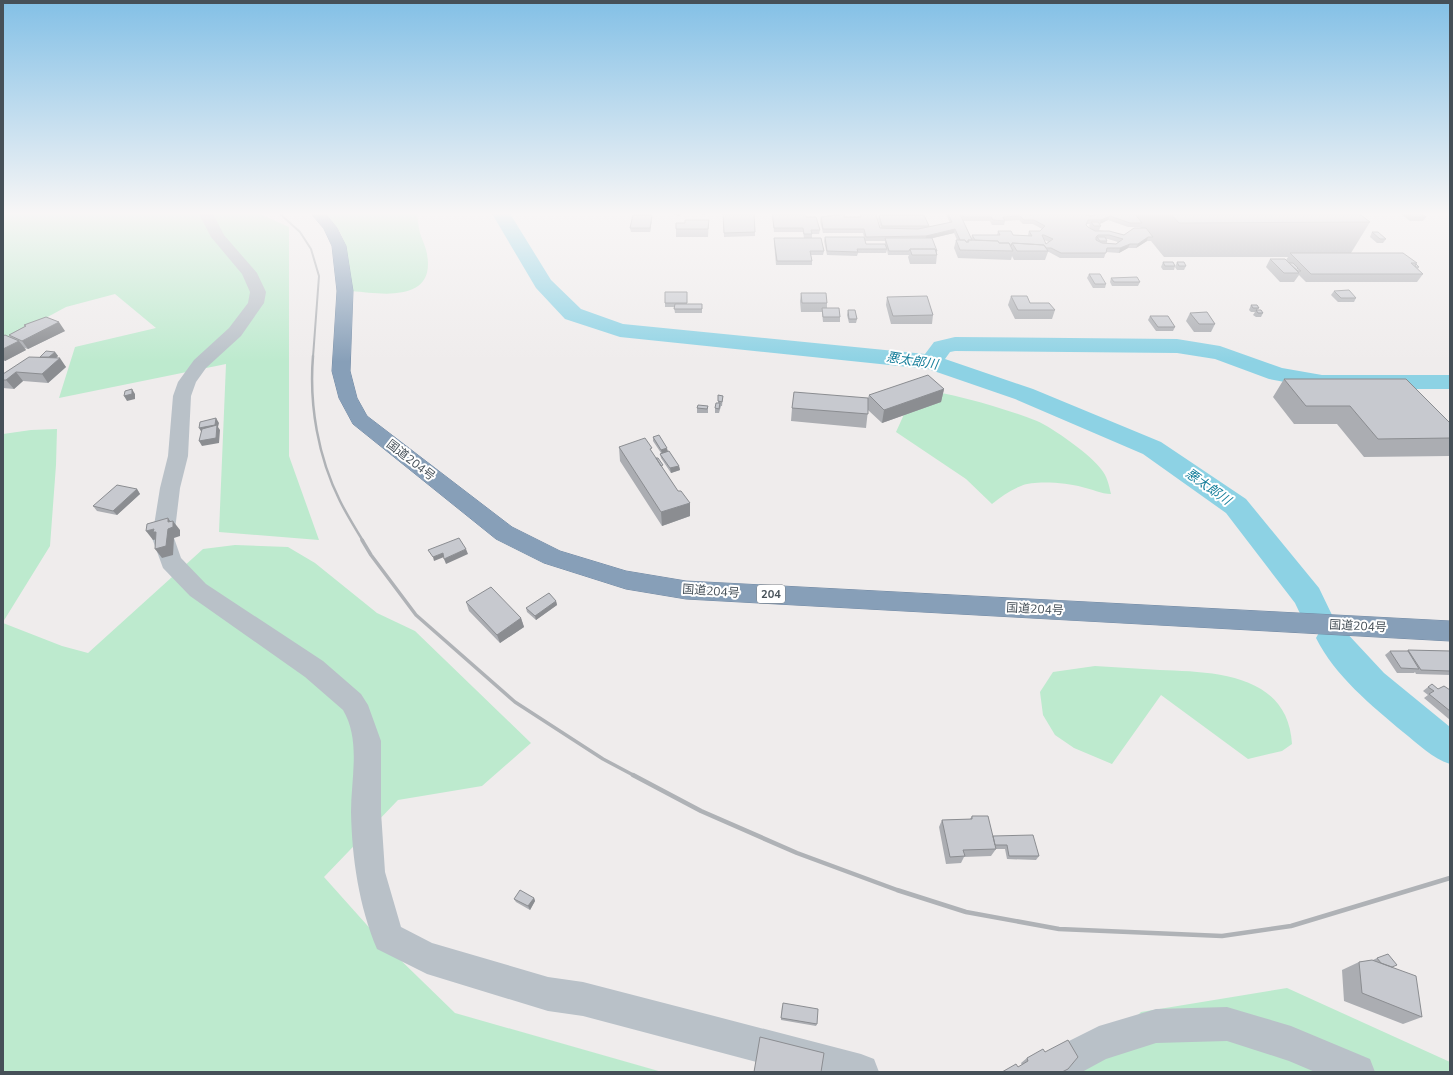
<svg xmlns="http://www.w3.org/2000/svg" width="1453" height="1075" font-family="'Nunito Sans','Noto Sans JP',sans-serif">
<rect width="100%" height="100%" fill="#efecec"/>
<path fill="#bdeace" d="M 3,212 L 256,212 L 289,227 L 289,456 L 319,540 L 219,532 L 226,364 L 59,398 L 75,347 L 156,328 L 115,294 L 66,307 L 3,341 Z
M 316,212 L 417,212 C 418,219 418,226 420,233 C 422,240 426,247 427,254 C 436,303 382,294 352,291 C 349,274 348,242 338,229 C 333,222 323,217 316,212 Z
M 916,388 C 957,395 998,406 1037,421 C 1053,428 1091,455 1101,469 C 1107,476 1109,485 1111,494 C 1101,494 1092,489 1082,487 C 1067,483 1035,480 1021,486 C 1010,490 1001,497 992,504 L 966,479 L 896,432 Z
M 57,429 L 56,465 L 50,546 L 3,622 L 3,434 L 31,430 Z
M 235,545 L 288,547 L 315,563 L 377,613 L 415,631 L 531,743 L 482,786 L 398,800 L 324,877 L 383,943 L 455,1013 L 662,1072 L 3,1072 L 3,623 L 62,646 L 88,653 L 203,549 Z
M 1095,666 C 1117,667 1138,669 1160,670 C 1213,672 1288,673 1292,744 L 1282,751 L 1248,759 L 1161,695 L 1112,764 L 1074,748 L 1055,735 L 1043,715 L 1040,692 L 1053,672 Z
M 1287,988 L 1450,1062 L 1450,1072 L 1081,1072 L 1141,1012 Z"/>
<g fill="none" stroke-linecap="round" stroke-linejoin="round">
<path fill="#8dd2e4" fill-rule="evenodd" d="M 491,212 L 509,212 L 551,280 L 581,309 L 623,324 L 925,354 L 934,342 L 955,337 L 1177,339 L 1220,346 L 1282,368 L 1322,375 L 1450,375 L 1450,389 L 1322,389 L 1269,379 L 1215,359 L 1177,353 L 955,351 L 950,352 L 945,359 L 1033,389 L 1161,442 L 1246,499 L 1319,588 L 1332,615 L 1327,624 L 1316,628 L 1305,624 L 1295,603 L 1226,513 L 1143,454 L 1015,399 L 928,369 L 620,337 L 565,319 L 536,288 Z
M 1332,625 L 1343,629 L 1384,673 L 1450,727 L 1450,764 C 1432,758 1418,744 1403,732 C 1371,705 1335,676 1316,638 L 1321,629 Z"/>
<defs>
<path id="highway" d="M 310,212 L 324,212 L 337,228 L 346,246 L 353,291 L 350,371 L 357,398 L 367,416 L 512,527 L 560,551 L 626,571 L 686,581 L 1450,621 L 1450,641 L 686,599 L 626,589 L 544,563 L 496,539 L 353,424 L 339,398 L 332,371 L 337,291 L 332,246 L 324,229 Z"/>
</defs>
<use href="#highway" stroke="#738aa4" stroke-width="1"/>
<path fill="#b9c1c8" fill-rule="evenodd" d="M 198,212 L 212,212 L 224,235 L 257,273 L 266,292 L 264,303 L 241,336 L 206,368 L 196,382 L 191,396 L 188,456 L 180,488 L 174,538 L 181,558 L 206,584 L 323,661 L 361,694 L 368,705 L 381,741 L 381,812 L 385,872 L 401,927 L 432,943 L 548,977 L 583,982 L 861,1054 L 874,1059 L 879,1072 L 794,1072 L 583,1016 L 548,1011 L 427,974 L 377,949 C 359,906 352,859 351,812 C 351,779 361,740 343,710 L 305,677 L 190,596 L 163,568 L 152,538 L 160,488 L 168,456 L 173,396 L 178,382 L 194,360 L 229,328 L 248,303 L 250,292 L 242,274 L 211,237 Z
M 1227,1007 L 1291,1026 L 1370,1059 L 1375,1072 L 1315,1072 L 1289,1061 L 1227,1041 L 1156,1043 L 1106,1059 L 1082,1072 L 1028,1072 L 1033,1059 L 1099,1026 L 1156,1009 Z"/>
<use href="#highway" fill="#879fb8" fill-rule="evenodd"/>
<path stroke="#afb2b6" stroke-width="2" d="M 278,212 L 300,232 L 311,249 L 319,276 L 313,357"/>
<path stroke="#afb2b6" stroke-width="2.5" d="M 313,356 C 309,405 318,457 340,501 C 347,515 355,528 363,541"/>
<path stroke="#afb2b6" stroke-width="3.5" d="M 362,540 L 371,555 L 416,615 L 515,702 L 603,759 L 635,776"/>
<path stroke="#afb2b6" stroke-width="4.5" d="M 633,775 L 701,811 L 797,853 L 897,890 L 966,912 L 1059,929 L 1222,936 L 1291,926 L 1450,878"/>
</g>
<path fill="#abadb2" fill-rule="evenodd" d="M 637,212 L 654,212 L 654,214 L 637,213 Z
M 671,212 L 683,212 L 683,213 L 678,216 L 671,213 Z
M 699,212 L 711,212 L 704,215 L 699,213 Z
M 723,212 L 755,232 L 755,236 L 724,237 Z
M 772,212 L 805,212 L 806,217 L 820,230 L 819,234 L 812,234 L 812,238 L 824,251 L 823,255 L 811,255 L 812,261 L 812,265 L 776,265 L 774,242 L 774,238 L 804,238 L 803,232 L 774,232 Z
M 859,212 L 875,212 L 880,228 L 881,228 L 878,219 L 879,215 L 929,226 L 929,227 L 950,223 L 946,214 L 946,212 L 959,212 L 959,213 L 960,212 L 1123,212 L 1129,213 L 1128,212 L 1357,212 L 1370,222 L 1351,253 L 1417,263 L 1416,264 L 1419,267 L 1418,269 L 1423,274 L 1417,282 L 1306,282 L 1299,275 L 1294,282 L 1280,282 L 1266,267 L 1270,259 L 1286,260 L 1288,257 L 1164,257 L 1151,241 L 1147,241 L 1136,248 L 1128,248 L 1119,253 L 1106,252 L 1104,258 L 1060,258 L 1049,252 L 1048,252 L 1045,260 L 1014,260 L 1012,256 L 1011,260 L 958,258 L 954,248 L 956,240 L 957,240 L 954,233 L 932,238 L 937,251 L 937,255 L 936,264 L 910,264 L 908,257 L 909,255 L 888,255 L 887,250 L 886,253 L 858,253 L 857,256 L 827,255 L 824,241 L 825,237 L 866,244 L 885,244 L 885,241 L 865,241 L 863,233 L 823,233 L 820,221 L 821,217 L 860,217 ZM 1078,212 L 1089,212 L 1096,215 L 1091,216 L 1078,213 ZM 1019,220 L 1023,224 L 1033,224 L 1042,229 L 1040,231 L 1029,231 L 1028,235 L 1028,236 L 1013,235 L 998,231 L 997,235 L 972,235 L 971,239 L 963,221 L 990,221 L 992,225 L 1004,225 L 1005,221 ZM 1108,220 L 1128,227 L 1140,227 L 1141,228 L 1124,235 L 1099,230 L 1101,226 L 1099,224 ZM 1087,224 L 1090,224 L 1089,226 L 1091,229 L 1088,227 L 1086,225 ZM 1106,239 L 1108,239 L 1118,242 L 1116,244 L 1107,243 L 1107,241 ZM 1044,240 L 1049,242 L 1046,244 Z
M 1398,212 L 1418,212 L 1426,217 L 1423,221 L 1410,221 Z
M 652,215 L 652,219 L 650,232 L 631,232 L 630,228 Z
M 709,220 L 708,237 L 676,237 L 676,229 Z
M 1372,232 L 1386,239 L 1383,243 L 1377,243 L 1370,237 Z
M 1163,262 L 1175,266 L 1174,270 L 1163,270 L 1161,267 Z
M 1177,262 L 1186,266 L 1184,270 L 1177,270 L 1175,267 Z
M 1089,274 L 1106,284 L 1105,288 L 1093,288 L 1087,278 Z
M 1111,278 L 1140,282 L 1138,286 L 1112,286 L 1110,282 Z
M 1334,291 L 1356,298 L 1354,302 L 1338,302 L 1331,295 Z
M 801,293 L 827,303 L 827,308 L 840,317 L 840,322 L 823,322 L 822,312 L 801,312 L 800,301 Z
M 1011,296 L 1030,303 L 1055,310 L 1052,319 L 1015,319 L 1008,305 Z
M 687,297 L 687,304 L 702,304 L 702,313 L 675,313 L 674,307 L 665,307 L 665,303 Z
M 887,297 L 933,315 L 932,324 L 891,324 L 886,305 Z
M 1251,305 L 1259,308 L 1257,310 L 1263,313 L 1261,317 L 1256,317 L 1253,315 L 1255,312 L 1251,312 L 1249,310 Z
M 848,310 L 857,319 L 856,323 L 849,323 L 847,315 Z
M 1190,313 L 1215,324 L 1211,332 L 1194,332 L 1186,321 Z
M 1150,316 L 1175,327 L 1173,331 L 1156,331 L 1148,320 Z
M 24,325 L 65,331 L 28,349 L 24,348 L 26,350 L 5,361 L 3,360 L 3,336 L 10,337 L 9,335 L 25,326 Z
M 55,352 L 58,356 L 56,358 L 66,367 L 48,383 L 23,381 L 14,389 L 3,388 L 3,374 L 40,357 Z
M 1284,379 L 1450,423 L 1450,455 L 1449,456 L 1364,457 L 1337,424 L 1294,424 L 1273,397 Z
M 944,389 L 941,402 L 882,423 L 868,410 L 866,428 L 791,421 L 792,408 L 868,398 L 869,395 Z
M 718,395 L 723,396 L 722,406 L 721,406 L 719,413 L 715,413 L 715,408 L 718,403 Z
M 708,406 L 708,413 L 697,413 L 697,408 Z
M 653,437 L 668,451 L 679,466 L 680,470 L 671,473 L 661,458 L 660,454 L 661,453 L 653,441 Z
M 619,447 L 653,454 L 678,491 L 690,503 L 690,516 L 662,526 L 620,461 Z
M 137,489 L 140,494 L 117,515 L 97,511 L 93,506 Z
M 556,601 L 557,605 L 536,620 L 527,612 L 526,608 Z
M 466,602 L 521,618 L 524,627 L 500,643 L 469,611 Z
M 1408,650 L 1450,651 L 1450,675 L 1416,674 L 1415,672 L 1414,673 L 1397,673 L 1385,655 L 1390,651 L 1407,651 Z
M 1428,687 L 1438,689 L 1450,690 L 1450,720 L 1424,698 L 1428,695 L 1423,691 Z
M 972,816 L 993,837 L 993,836 L 1039,856 L 1036,860 L 1007,859 L 1005,849 L 996,849 L 991,856 L 964,857 L 961,863 L 946,864 L 939,827 L 942,820 L 970,819 Z
M 534,898 L 535,901 L 530,910 L 516,902 L 514,899 Z
M 1377,958 L 1392,967 L 1422,1017 L 1403,1024 L 1344,1001 L 1342,970 L 1359,962 L 1373,960 Z
M 782,1006 L 817,1024 L 816,1026 L 781,1020 Z
M 1045,1052 L 1018,1067 L 1022,1065 L 1021,1063 L 1027,1058 Z"/>
<path fill="#8b8d91" d="M 678,212 L 683,212 L 683,213 L 678,216 Z
M 704,212 L 711,212 L 704,215 Z
M 652,215 L 652,219 L 650,232 L 650,228 Z
M 1110,216 L 1108,220 L 1100,224 L 1101,220 Z
M 955,229 L 954,233 L 925,240 L 926,236 Z
M 1148,237 L 1147,241 L 1136,248 L 1138,244 Z
M 1130,244 L 1128,248 L 1119,253 L 1120,248 Z
M 59,322 L 65,331 L 28,349 L 22,341 Z
M 19,341 L 26,350 L 5,361 L 3,358 L 3,349 Z
M 55,352 L 58,356 L 52,362 L 49,357 Z
M 60,358 L 66,367 L 48,383 L 42,374 Z
M 16,372 L 23,381 L 14,389 L 6,380 Z
M 132,389 L 135,394 L 135,399 L 127,401 L 124,396 Z
M 944,389 L 941,402 L 882,423 L 884,410 Z
M 216,418 L 219,423 L 218,427 L 220,430 L 219,443 L 202,446 L 199,441 L 202,433 L 199,428 Z
M 667,448 L 668,452 L 662,454 L 661,450 Z
M 679,466 L 680,470 L 671,473 L 670,468 Z
M 137,489 L 140,494 L 117,515 L 113,511 Z
M 690,503 L 690,516 L 662,526 L 661,512 Z
M 168,518 L 173,525 L 173,521 L 180,530 L 180,536 L 174,538 L 173,555 L 162,558 L 155,549 L 168,522 Z
M 154,529 L 156,532 L 158,539 L 153,540 L 146,531 Z
M 466,549 L 468,554 L 446,564 L 444,559 Z
M 443,553 L 444,557 L 434,561 L 433,557 Z
M 556,601 L 557,605 L 536,620 L 535,616 Z
M 521,618 L 524,627 L 500,643 L 497,635 Z
M 534,898 L 535,901 L 530,910 L 528,906 Z"/>
<path fill="#c7c9cf" stroke="#8b8d91" fill-rule="evenodd" d="M 723,212 L 754,212 L 755,232 L 724,233 Z
M 772,212 L 805,212 L 806,217 L 816,217 L 820,230 L 811,230 L 812,234 L 804,234 L 803,228 L 774,228 Z
M 860,212 L 875,212 L 880,228 L 918,229 L 952,222 L 947,212 L 959,212 L 972,240 L 968,240 L 968,242 L 966,242 L 965,240 L 960,240 L 955,229 L 926,236 L 866,237 L 864,229 L 823,229 L 821,217 L 844,214 L 844,217 L 861,217 Z
M 961,212 L 1028,212 L 1030,216 L 1037,212 L 1036,212 L 1078,212 L 1077,212 L 1091,216 L 1104,212 L 1102,212 L 1123,212 L 1135,214 L 1142,223 L 1130,223 L 1110,216 L 1101,220 L 1088,220 L 1086,225 L 1088,227 L 1095,231 L 1109,231 L 1124,235 L 1134,228 L 1146,228 L 1153,237 L 1148,237 L 1138,244 L 1130,244 L 1120,248 L 1107,248 L 1106,253 L 1061,253 L 1051,248 L 1046,248 L 1044,245 L 1012,243 L 1011,246 L 1009,243 L 999,243 L 998,241 L 975,240 L 972,235 L 1000,235 L 998,231 L 1011,231 L 1013,235 L 1032,236 L 1029,231 L 1040,231 L 1045,226 L 1034,220 L 1024,220 L 1020,216 L 1003,217 L 1005,221 L 993,220 L 991,217 L 964,217 ZM 1042,235 L 1044,235 L 1053,239 L 1046,244 ZM 1098,235 L 1109,235 L 1123,239 L 1116,244 L 1102,243 L 1096,240 L 1096,237 Z
M 1169,212 L 1357,212 L 1370,222 L 1179,223 Z
M 1406,212 L 1418,212 L 1426,217 L 1413,217 Z
M 633,215 L 652,215 L 650,228 L 630,228 Z
M 879,215 L 924,215 L 929,226 L 882,226 Z
M 685,220 L 709,220 L 708,229 L 676,229 L 676,223 L 685,223 Z
M 1091,222 L 1098,222 L 1101,226 L 1094,226 Z
M 1372,232 L 1378,232 L 1386,239 L 1380,239 Z
M 825,237 L 864,237 L 866,244 L 885,244 L 887,249 L 857,249 L 858,252 L 827,251 Z
M 1097,237 L 1105,237 L 1107,241 L 1100,241 Z
M 774,238 L 821,238 L 824,251 L 810,251 L 812,261 L 777,261 Z
M 885,238 L 932,238 L 937,251 L 936,251 L 935,249 L 910,249 L 909,251 L 889,251 Z
M 956,240 L 965,240 L 966,242 L 969,242 L 968,240 L 998,241 L 999,243 L 1009,243 L 1013,251 L 960,250 Z
M 1012,243 L 1044,245 L 1048,251 L 1017,251 Z
M 910,249 L 935,249 L 937,255 L 912,255 Z
M 1290,253 L 1403,253 L 1417,263 L 1411,263 L 1423,274 L 1311,274 Z
M 1270,259 L 1285,259 L 1299,273 L 1284,273 Z
M 1163,262 L 1173,262 L 1175,266 L 1165,266 Z
M 1177,262 L 1184,262 L 1186,266 L 1179,266 Z
M 1289,263 L 1293,263 L 1298,268 L 1297,268 L 1301,271 L 1298,271 Z
M 1416,264 L 1419,267 L 1416,267 L 1415,266 Z
M 1089,274 L 1100,274 L 1106,284 L 1095,284 Z
M 1137,277 L 1140,282 L 1114,282 L 1111,278 Z
M 1349,290 L 1356,298 L 1341,298 L 1334,291 Z
M 665,292 L 687,292 L 687,303 L 665,303 Z
M 801,293 L 826,293 L 827,303 L 802,303 Z
M 927,296 L 933,315 L 893,316 L 887,297 Z
M 1011,296 L 1027,296 L 1030,303 L 1049,303 L 1055,310 L 1018,310 Z
M 675,304 L 702,304 L 702,309 L 674,309 Z
M 1251,305 L 1257,305 L 1259,308 L 1253,308 Z
M 822,308 L 839,308 L 840,317 L 823,317 Z
M 848,310 L 855,310 L 857,319 L 849,319 Z
M 1256,310 L 1261,310 L 1263,313 L 1258,313 Z
M 1207,312 L 1215,324 L 1199,324 L 1190,313 Z
M 1150,316 L 1168,316 L 1175,327 L 1158,327 Z
M 46,317 L 59,322 L 22,341 L 9,335 L 26,326 L 24,325 Z
M 5,335 L 19,341 L 3,349 L 3,336 Z
M 46,351 L 55,352 L 49,357 L 40,357 Z
M 29,357 L 60,358 L 42,374 L 16,372 L 6,380 L 3,380 L 3,374 Z
M 928,375 L 944,389 L 884,410 L 869,395 Z
M 1284,379 L 1406,379 L 1450,423 L 1450,438 L 1378,439 L 1350,406 L 1306,406 Z
M 132,389 L 132,394 L 124,396 L 125,391 Z
M 794,392 L 868,398 L 868,414 L 792,408 Z
M 718,395 L 723,396 L 722,402 L 718,401 Z
M 716,403 L 720,403 L 719,409 L 715,408 Z
M 698,405 L 708,406 L 707,409 L 697,408 Z
M 216,418 L 215,425 L 199,428 L 200,422 Z
M 217,425 L 216,438 L 199,441 L 202,429 Z
M 659,435 L 667,448 L 661,450 L 653,437 Z
M 645,438 L 652,448 L 650,449 L 678,491 L 681,491 L 690,503 L 661,512 L 619,447 Z
M 669,451 L 679,466 L 670,468 L 660,454 Z
M 656,458 L 658,458 L 663,465 L 661,466 Z
M 117,485 L 137,489 L 113,511 L 93,506 Z
M 168,518 L 168,522 L 173,521 L 173,527 L 168,529 L 166,546 L 155,549 L 156,532 L 153,532 L 154,529 L 146,531 L 147,524 Z
M 459,538 L 466,549 L 444,559 L 443,553 L 433,557 L 428,550 Z
M 491,587 L 521,618 L 497,635 L 466,602 Z
M 549,593 L 556,601 L 535,616 L 526,608 Z
M 1408,650 L 1450,651 L 1450,671 L 1421,670 Z
M 1390,651 L 1408,651 L 1419,669 L 1401,668 Z
M 1432,684 L 1438,689 L 1444,686 L 1450,690 L 1450,711 L 1429,694 L 1434,691 L 1428,687 Z
M 972,816 L 988,816 L 996,849 L 963,850 L 965,856 L 950,857 L 942,820 L 972,819 Z
M 1033,835 L 1039,856 L 1009,856 L 1007,845 L 995,845 L 993,836 Z
M 520,890 L 534,898 L 528,906 L 514,899 Z
M 1388,954 L 1397,965 L 1392,967 L 1381,963 L 1377,958 Z
M 1372,960 L 1416,976 L 1422,1017 L 1362,993 L 1359,962 Z
M 783,1003 L 818,1009 L 817,1024 L 781,1018 Z
M 760,1037 L 824,1053 L 821,1072 L 754,1072 Z
M 1068,1040 L 1078,1057 L 1068,1069 L 1062,1072 L 1002,1072 L 1016,1064 L 1018,1067 L 1028,1061 L 1027,1058 L 1043,1049 L 1045,1052 Z"/>
<linearGradient id="sky" x2="0" y2="1"><stop stop-color="#83c0e6"/><stop offset="0.59" stop-color="#f8f6f6"/><stop offset="1" stop-color="#f8f6f6" stop-opacity="0"/></linearGradient>
<rect width="1453" height="362" fill="url(#sky)"/>
<g text-anchor="middle" dominant-baseline="central" stroke-width="4" stroke-linejoin="round" paint-order="stroke">
<rect fill="#fff" stroke="#7e848a" stroke-width="1" x="757" y="585" width="28" height="18" rx="3"/>
<g font-size="11" font-weight="bold" fill="#465058">
<text x="771" y="594">204</text>
</g>
<g font-size="12" fill="#465058" stroke="#fff">
<text transform="translate(411 460) rotate(38)">国道204号</text>
<text transform="translate(711 591) rotate(4)">国道204号</text>
<text transform="translate(1035 609) rotate(3)">国道204号</text>
<text transform="translate(1358 626) rotate(3)">国道204号</text>
</g>
<g font-size="13" font-style="italic" fill="#167f9b" stroke="#fff">
<text transform="translate(912 361) rotate(9)">悪太郎川</text>
<text transform="translate(1208 487) rotate(35)">悪太郎川</text>
</g>
</g>
<rect width="1453" height="1075" fill="none" stroke="#465058" stroke-width="8"/>
</svg>
